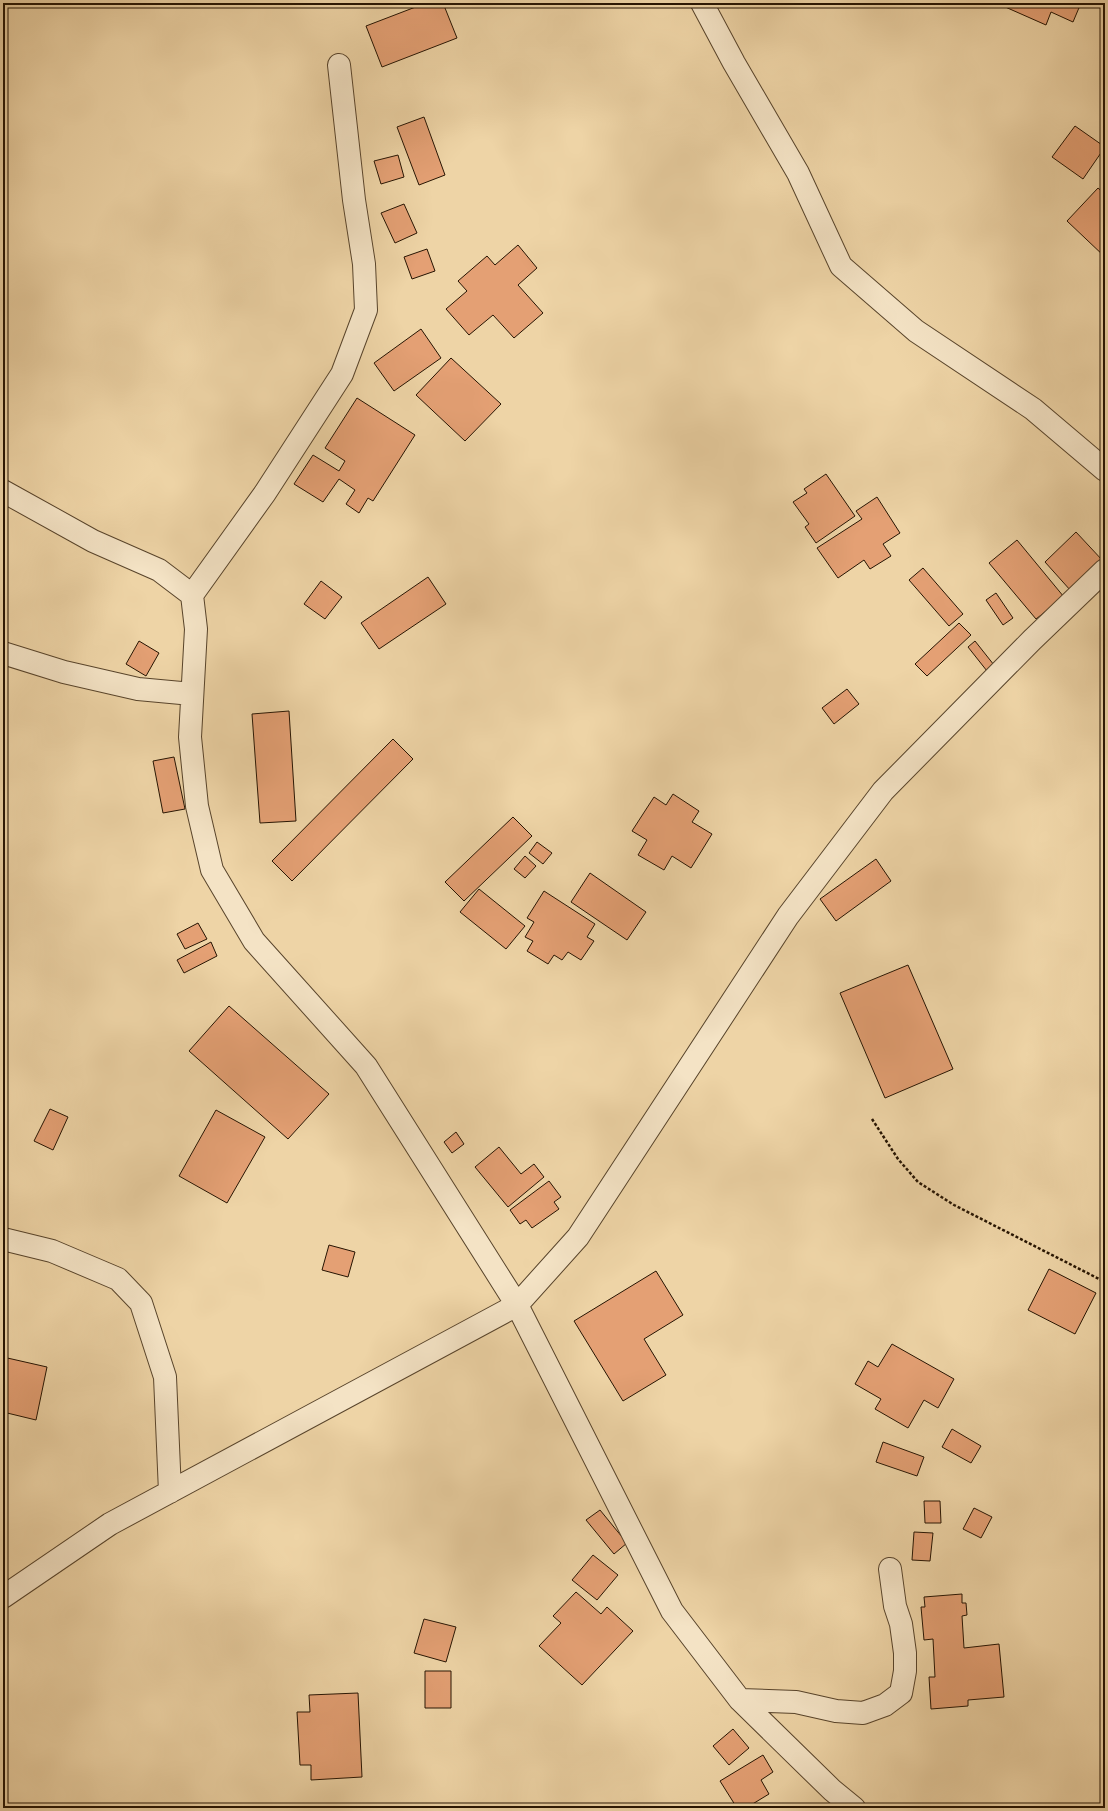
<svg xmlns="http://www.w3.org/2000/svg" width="1108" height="1811" font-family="'IM FELL French Canon',serif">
<rect width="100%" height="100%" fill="#eed4a6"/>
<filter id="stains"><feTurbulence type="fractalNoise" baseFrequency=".005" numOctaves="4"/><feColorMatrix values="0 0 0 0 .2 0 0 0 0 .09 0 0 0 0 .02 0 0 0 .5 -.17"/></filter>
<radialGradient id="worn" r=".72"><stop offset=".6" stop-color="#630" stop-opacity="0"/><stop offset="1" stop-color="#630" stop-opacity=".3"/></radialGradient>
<path fill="#e4a074" stroke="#261402" d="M 426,3 L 443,3 L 457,38 L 382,67 L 366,26 Z
M 1005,3 L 1081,3 L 1073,22 L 1051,12 L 1046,25 L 1003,6 Z
M 424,117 L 445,175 L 419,185 L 397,127 Z
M 1075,126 L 1105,147 L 1083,179 L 1052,157 Z
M 398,155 L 404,177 L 381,184 L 374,161 Z
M 1098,188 L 1105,194 L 1105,257 L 1067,221 Z
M 404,204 L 417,233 L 395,243 L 381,213 Z
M 518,245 L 537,268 L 518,285 L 543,313 L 514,338 L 493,315 L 469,335 L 446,309 L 467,291 L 458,281 L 487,256 L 495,265 Z
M 427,249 L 435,271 L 412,279 L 404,257 Z
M 421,329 L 441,358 L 394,391 L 374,363 Z
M 451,358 L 501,404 L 465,441 L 416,395 Z
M 357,398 L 415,435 L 373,501 L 368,498 L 359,513 L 346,504 L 355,490 L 339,479 L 323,502 L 294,484 L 313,455 L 339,471 L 345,461 L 325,448 Z
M 826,474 L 855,516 L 816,543 L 805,527 L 809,524 L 793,502 L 807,493 L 804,489 Z
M 877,497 L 900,533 L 883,544 L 891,556 L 870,569 L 864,560 L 838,578 L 817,548 L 862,519 L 856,511 Z
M 1076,532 L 1103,561 L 1071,591 L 1045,562 Z
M 1017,540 L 1064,597 L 1036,619 L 989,563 Z
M 923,568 L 963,614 L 949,626 L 909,580 Z
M 428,577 L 446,604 L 379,649 L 361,623 Z
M 321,581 L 342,597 L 325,619 L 304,604 Z
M 996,593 L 1013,618 L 1003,625 L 986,600 Z
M 959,623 L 971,635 L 927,676 L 915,664 Z
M 139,641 L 159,653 L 146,676 L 126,664 Z
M 975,641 L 994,665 L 987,671 L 968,647 Z
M 847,689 L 859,704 L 834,724 L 822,708 Z
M 289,711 L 296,821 L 260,823 L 252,714 Z
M 393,739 L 413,759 L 292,881 L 272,861 Z
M 174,757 L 185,809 L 163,813 L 153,761 Z
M 673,794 L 699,811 L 692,822 L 712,834 L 691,868 L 672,856 L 664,870 L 638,855 L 647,840 L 632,831 L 654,797 L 666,805 Z
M 513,817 L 532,836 L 464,901 L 445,882 Z
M 537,842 L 552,853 L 543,864 L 529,853 Z
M 525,856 L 536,866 L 525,878 L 514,869 Z
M 876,859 L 891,881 L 836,921 L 820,899 Z
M 590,873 L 646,912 L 627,940 L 571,902 Z
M 479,889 L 525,926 L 506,949 L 460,912 Z
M 544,891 L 595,924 L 587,937 L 594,941 L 581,960 L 568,952 L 562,960 L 554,955 L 548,964 L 527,951 L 533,941 L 525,937 L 534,922 L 527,918 Z
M 198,923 L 207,939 L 185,949 L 177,934 Z
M 211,942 L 217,956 L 184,973 L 177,960 Z
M 908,965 L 953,1069 L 885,1098 L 840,993 Z
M 229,1006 L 329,1094 L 288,1139 L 189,1051 Z
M 50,1109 L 68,1117 L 53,1150 L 34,1141 Z
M 216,1110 L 265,1137 L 227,1203 L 179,1176 Z
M 456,1132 L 464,1144 L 452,1153 L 444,1142 Z
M 499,1147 L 521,1174 L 534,1164 L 544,1177 L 508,1207 L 475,1167 Z
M 549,1181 L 561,1197 L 554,1202 L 559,1209 L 532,1228 L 526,1220 L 520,1224 L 510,1210 Z
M 329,1245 L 355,1252 L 348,1277 L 322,1270 Z
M 1049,1269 L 1096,1293 L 1075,1334 L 1028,1310 Z
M 656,1271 L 683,1315 L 644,1339 L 666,1375 L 623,1401 L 574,1321 Z
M 892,1344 L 954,1379 L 938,1408 L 924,1400 L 908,1428 L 875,1409 L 881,1399 L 855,1384 L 868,1361 L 878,1367 Z
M 3,1357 L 47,1367 L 36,1420 L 3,1412 Z
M 952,1429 L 981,1446 L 971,1463 L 942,1447 Z
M 883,1442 L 924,1457 L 917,1476 L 876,1462 Z
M 924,1501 L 940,1501 L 941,1523 L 925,1523 Z
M 974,1508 L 992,1517 L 981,1538 L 963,1529 Z
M 600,1510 L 627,1543 L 614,1554 L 586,1520 Z
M 914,1532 L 933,1533 L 930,1561 L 912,1560 Z
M 593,1555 L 618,1575 L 597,1600 L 572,1580 Z
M 576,1592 L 601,1614 L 607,1607 L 633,1631 L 582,1685 L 539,1646 L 561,1623 L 553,1616 Z
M 962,1594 L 962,1603 L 966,1603 L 967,1615 L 962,1616 L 964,1648 L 999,1644 L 1004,1697 L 968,1700 L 968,1706 L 931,1709 L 929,1677 L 935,1677 L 933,1639 L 924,1640 L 921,1607 L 925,1607 L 924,1597 Z
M 424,1619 L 456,1627 L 446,1662 L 414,1653 Z
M 425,1671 L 451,1671 L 451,1708 L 425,1708 Z
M 358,1693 L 362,1777 L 311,1780 L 311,1765 L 300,1765 L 297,1712 L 310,1712 L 309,1695 Z
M 733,1729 L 749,1748 L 729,1765 L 713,1746 Z
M 763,1755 L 773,1772 L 761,1780 L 769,1794 L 746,1808 L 737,1808 L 720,1781 Z"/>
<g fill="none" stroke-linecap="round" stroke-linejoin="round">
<defs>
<path id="street" d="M 702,3 L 734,63 L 798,173 L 841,266 L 916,331 L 1033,409 L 1105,470
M 3,491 L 93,541 L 159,570 L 192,595 L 196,629 L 190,737 L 197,806 L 212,870 L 254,941 L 366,1066 L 517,1305 L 672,1611 L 740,1700 L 832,1790 L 854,1808
M 192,595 L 265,493 L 342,374 L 366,310 L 364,264 L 354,200 L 339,65
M 3,653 L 64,672 L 138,689 L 192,694
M 3,1239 L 52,1251 L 118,1279 L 141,1303 L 165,1377 L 170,1492
M 3,1597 L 110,1524 L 517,1305 L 578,1237 L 788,916 L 883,791 L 1032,640 L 1105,570
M 740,1700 L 796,1702 L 836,1711 L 863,1713 L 885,1705 L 901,1693 L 905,1671 L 905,1653 L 901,1624 L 895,1606 L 890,1569"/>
</defs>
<use href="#street" stroke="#58442b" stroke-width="24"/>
<path stroke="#261402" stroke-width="2.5" stroke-dasharray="3 2" stroke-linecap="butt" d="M 872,1119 L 898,1159 L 918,1182 L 954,1205 L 1105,1282"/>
<use href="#street" stroke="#f4e3c5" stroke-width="22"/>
</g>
<rect width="1108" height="1811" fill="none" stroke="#eed4a6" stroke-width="16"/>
<rect x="4" y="4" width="1100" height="1803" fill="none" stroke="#261402" stroke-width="2"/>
<rect x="8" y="8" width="1092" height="1795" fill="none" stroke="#261402"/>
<rect width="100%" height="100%" filter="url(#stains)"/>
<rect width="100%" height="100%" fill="url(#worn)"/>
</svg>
